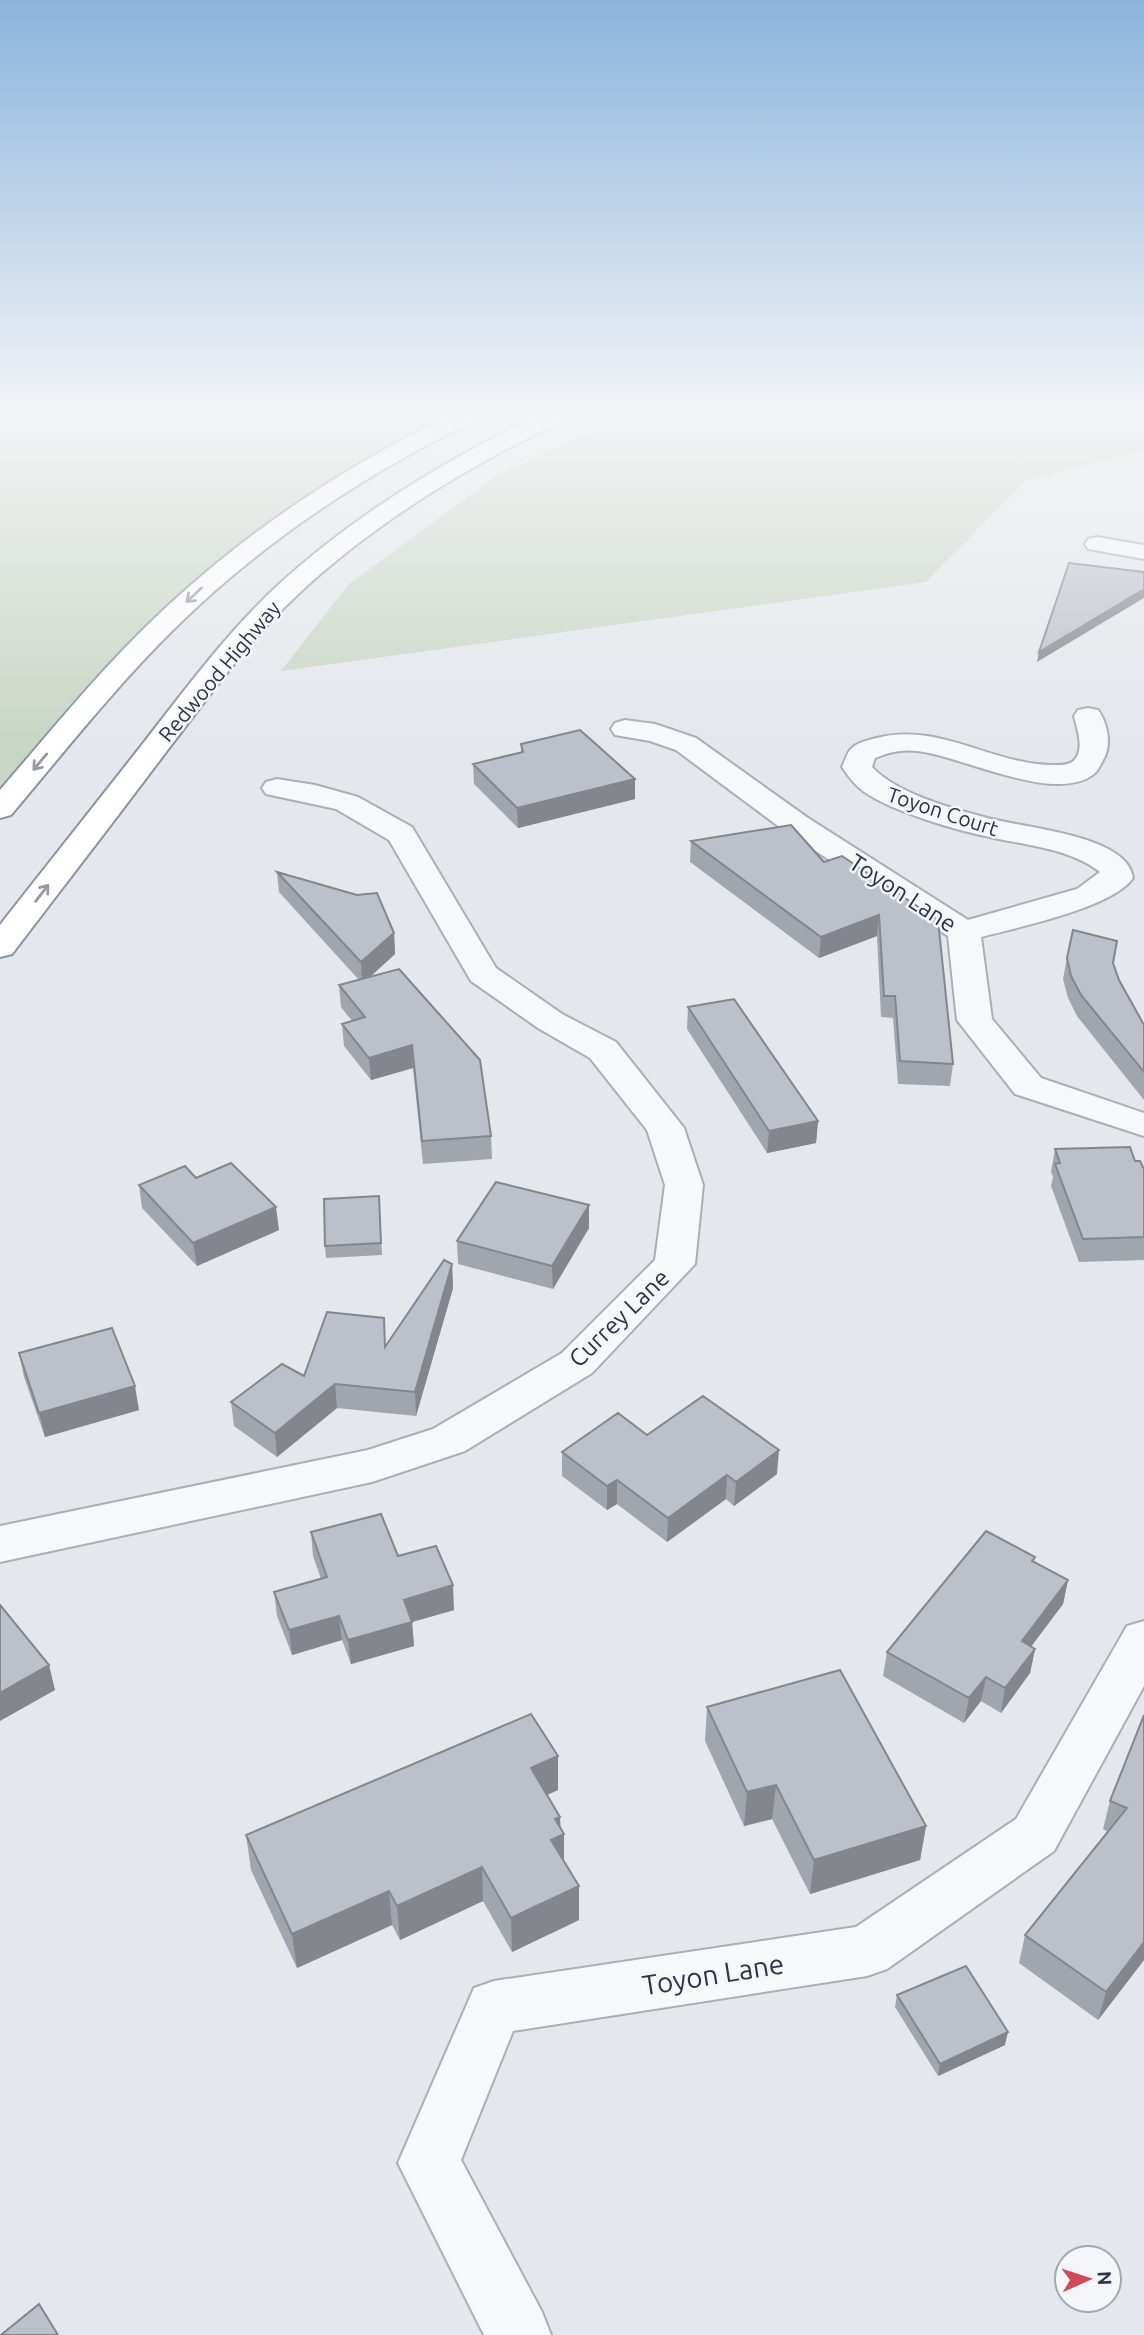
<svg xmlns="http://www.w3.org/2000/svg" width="1144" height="2335" font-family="Ubuntu,sans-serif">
<rect width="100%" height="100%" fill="#e4e7ec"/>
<path fill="#c9d6c5" d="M 0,411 L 476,411 L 430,433 L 257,541 L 0,809 Z
M 632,411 L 1144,411 L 1144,450 L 1025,481 L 926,582 L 281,671 L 348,585 L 495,477 Z"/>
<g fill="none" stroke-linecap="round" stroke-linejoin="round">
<defs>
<path id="minor" d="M 1097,537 L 1144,545 L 1144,559 L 1088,549 L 1085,544 L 1088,539 Z
M 1088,708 L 1098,710 C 1108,724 1112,746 1103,760 C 1101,764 1098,771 1094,774 C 1055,805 960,755 917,751 C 902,749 889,752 875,758 L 872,767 C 896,793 950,808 984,817 C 1019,828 1128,834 1133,878 C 1112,908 1018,927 981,937 L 992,1019 L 1041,1078 L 1144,1113 L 1144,1136 L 1015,1094 L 957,1020 L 948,936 L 786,832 L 676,750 L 650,741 L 615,735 L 611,729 L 615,723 L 625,720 L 655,724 L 696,738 L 808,818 L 968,920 L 1077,889 L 1100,872 C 1070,849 1031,846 994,838 C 959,831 892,812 863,791 C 855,785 848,776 842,767 C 845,761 847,752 852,748 C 858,742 869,740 877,738 C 938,722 991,764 1051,765 C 1058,765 1066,766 1072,762 C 1086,752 1077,729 1074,716 L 1078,710 Z
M 277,779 L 315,785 L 358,797 L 412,827 L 496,968 L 562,1014 L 616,1042 L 684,1128 L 703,1185 L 695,1264 L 592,1373 L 465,1451 L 372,1482 L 0,1562 L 0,1526 L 368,1450 L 433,1429 L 562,1353 L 655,1260 L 665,1185 L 647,1130 L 590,1058 L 538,1028 L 471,981 L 389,840 L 336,809 L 266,794 L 262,788 L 266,782 Z
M 1144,1621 L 1144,1686 L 1054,1851 L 887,1969 L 867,1976 L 513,2031 L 461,2160 L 542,2312 L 551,2335 L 484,2335 L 398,2163 L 474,1988 L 494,1981 L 856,1927 L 1016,1819 L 1127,1626 Z"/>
<path id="highway" d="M 459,411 L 487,411 L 484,416 C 370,471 265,539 175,628 C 116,686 64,752 11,815 L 0,818 L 0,790 C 51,731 100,670 157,616 C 246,531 348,464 459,411 Z
M 547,411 L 575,411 L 572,416 C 472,464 375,521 294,598 C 246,644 207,699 166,752 C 115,820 63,887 12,954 L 0,957 L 0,925 C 48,864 97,802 145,741 C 186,688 227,633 276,587 C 355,514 450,457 547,411 Z"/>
</defs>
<use href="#minor" stroke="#a9aeb7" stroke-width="4"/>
<use href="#highway" stroke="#8b94a3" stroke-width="4"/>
<use href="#minor" fill="#f7f8fa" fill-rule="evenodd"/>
<use href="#highway" fill="#fff" fill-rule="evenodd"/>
</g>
<path fill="#a1a5ae" d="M 521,744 L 635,799 L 518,828 L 474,784 L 473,764 L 521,753 Z
M 691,841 L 824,862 L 938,920 L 953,1064 L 950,1086 L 898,1084 L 893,1018 L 881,1017 L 877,936 L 819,958 L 690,862 Z
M 277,872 L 394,933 L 395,954 L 370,977 L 491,1136 L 492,1159 L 423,1164 L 413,1068 L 371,1080 L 344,1046 L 342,1024 L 352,1021 L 341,1007 L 339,985 L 359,980 L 279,892 Z
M 1067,958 L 1113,963 L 1119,980 L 1144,1025 L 1144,1100 L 1077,1016 L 1068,998 L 1063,979 Z
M 688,1007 L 818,1121 L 816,1143 L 767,1153 L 687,1029 Z
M 1055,1149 L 1135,1161 L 1144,1169 L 1144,1260 L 1079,1262 L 1051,1186 L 1053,1177 L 1051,1172 Z
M 196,1178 L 279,1230 L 197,1266 L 142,1208 L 139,1185 Z
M 379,1196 L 382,1255 L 326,1258 L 325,1246 Z
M 589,1205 L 589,1228 L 553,1289 L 458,1264 L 457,1241 Z
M 452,1264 L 453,1288 L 416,1416 L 337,1408 L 277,1457 L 234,1426 L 231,1402 L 386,1346 Z
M 19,1353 L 139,1410 L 45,1437 L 24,1377 Z
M 647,1435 L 777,1474 L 734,1506 L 726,1499 L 667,1542 L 617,1504 L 607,1510 L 562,1476 L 562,1452 Z
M 311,1532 L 398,1556 L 454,1610 L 412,1622 L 414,1646 L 351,1664 L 342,1640 L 292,1655 L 277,1616 L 274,1592 L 321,1579 L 313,1556 Z
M 1035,1557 L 1034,1562 L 1068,1580 L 1063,1604 L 1031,1647 L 1035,1649 L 1030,1673 L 1001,1713 L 981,1701 L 964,1723 L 883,1676 L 887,1652 Z
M 707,1707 L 926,1826 L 920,1860 L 810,1894 L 772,1819 L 744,1826 L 705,1741 Z
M 1144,1715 L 1144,1960 L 1098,2020 L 1019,1963 L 1025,1935 L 1108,1832 L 1103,1829 L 1110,1801 Z
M 558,1790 L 547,1795 L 560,1817 L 560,1829 L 564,1861 L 579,1886 L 579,1920 L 512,1952 L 483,1901 L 400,1940 L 392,1925 L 297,1968 L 251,1870 L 246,1835 Z
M 897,1995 L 1005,2045 L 938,2076 L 895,2007 Z"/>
<path fill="#83868d" d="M 1144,589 L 1144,598 L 1037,662 L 1039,652 Z
M 635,779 L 635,799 L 518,828 L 517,808 Z
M 879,915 L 877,936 L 819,958 L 821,937 Z
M 394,933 L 395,954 L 362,984 L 361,962 Z
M 412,1045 L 413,1068 L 371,1080 L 369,1058 Z
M 818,1121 L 816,1143 L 767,1153 L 769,1131 Z
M 589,1205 L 589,1228 L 553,1289 L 552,1266 Z
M 276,1207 L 279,1230 L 197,1266 L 193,1243 Z
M 452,1264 L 453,1288 L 416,1416 L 415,1392 Z
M 335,1384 L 337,1408 L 277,1457 L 275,1433 Z
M 135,1386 L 139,1410 L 45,1437 L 39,1413 Z
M 779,1450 L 777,1474 L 734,1506 L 736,1482 Z
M 727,1475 L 726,1499 L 667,1542 L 668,1518 Z
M 617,1480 L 617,1504 L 607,1510 L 607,1486 Z
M 1068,1580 L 1063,1604 L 1017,1665 L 1022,1641 Z
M 453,1585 L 454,1610 L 412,1622 L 414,1646 L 351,1664 L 348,1640 L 404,1600 Z
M 339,1616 L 342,1640 L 292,1655 L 289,1630 Z
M 1035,1649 L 1030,1673 L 1001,1713 L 1005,1688 Z
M 49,1665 L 55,1690 L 0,1721 L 0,1693 Z
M 986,1677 L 981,1701 L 964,1723 L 969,1698 Z
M 558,1756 L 558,1790 L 531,1802 L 531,1768 Z
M 776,1785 L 772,1819 L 744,1826 L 747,1792 Z
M 560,1817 L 561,1836 L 564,1834 L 564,1868 L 551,1840 L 555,1819 Z
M 926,1826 L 920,1860 L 810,1894 L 814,1860 Z
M 482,1867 L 483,1901 L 400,1940 L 397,1906 Z
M 579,1886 L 579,1920 L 512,1952 L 511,1918 Z
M 389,1891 L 392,1925 L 297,1968 L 292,1934 Z
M 1144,1942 L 1144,1960 L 1098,2020 L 1106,1992 Z
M 1008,2032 L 1005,2045 L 938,2076 L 940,2064 Z"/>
<path fill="#bbc0ca" stroke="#83868d" stroke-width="2" d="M 1069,563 L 1144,572 L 1144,589 L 1039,652 Z
M 580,730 L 635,779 L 517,808 L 473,764 L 523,752 L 521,744 Z
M 791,825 L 824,862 L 842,856 L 938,920 L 953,1064 L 900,1061 L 895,996 L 884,996 L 879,915 L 821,937 L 691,841 Z
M 277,872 L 357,895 L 377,893 L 394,933 L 361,962 Z
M 1073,930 L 1117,941 L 1113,963 L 1119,980 L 1144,1025 L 1144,1072 L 1081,995 L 1071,976 L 1067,958 Z
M 399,969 L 480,1060 L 491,1136 L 422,1141 L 412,1045 L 369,1058 L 342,1024 L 365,1017 L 339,985 Z
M 734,999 L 818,1121 L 769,1131 L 688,1007 Z
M 1130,1147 L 1135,1161 L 1140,1161 L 1144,1169 L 1144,1237 L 1083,1239 L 1055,1164 L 1060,1163 L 1055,1149 Z
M 231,1163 L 276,1207 L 193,1243 L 139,1185 L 185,1166 L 196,1178 Z
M 496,1182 L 589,1205 L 552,1266 L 457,1241 Z
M 379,1196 L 381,1243 L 325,1246 L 324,1199 Z
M 444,1260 L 452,1264 L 415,1392 L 335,1384 L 275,1433 L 231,1402 L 282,1364 L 304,1376 L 327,1312 L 384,1318 L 385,1347 Z
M 112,1328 L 135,1386 L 39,1413 L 19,1353 Z
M 703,1396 L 779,1450 L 736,1482 L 727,1475 L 668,1518 L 617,1480 L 607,1486 L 562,1452 L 618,1413 L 647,1435 Z
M 381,1514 L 398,1556 L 436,1546 L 453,1585 L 404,1600 L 412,1622 L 348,1640 L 339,1616 L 289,1630 L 274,1592 L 327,1577 L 311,1532 Z
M 986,1531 L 1035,1557 L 1032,1561 L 1068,1580 L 1022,1641 L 1035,1649 L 1005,1688 L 986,1677 L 969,1698 L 887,1652 Z
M 0,1605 L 49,1665 L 0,1693 Z
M 840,1670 L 926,1826 L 814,1860 L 776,1785 L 747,1792 L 707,1707 Z
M 531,1714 L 558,1756 L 531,1768 L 560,1817 L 555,1819 L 564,1834 L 551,1840 L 579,1886 L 511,1918 L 482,1867 L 397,1906 L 389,1891 L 292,1934 L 246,1835 Z
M 1144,1715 L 1144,1942 L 1106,1992 L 1025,1935 L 1127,1808 L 1110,1801 Z
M 966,1966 L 1008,2032 L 940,2064 L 897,1995 Z
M 39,2304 L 58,2335 L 1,2335 Z"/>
<defs><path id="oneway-shaft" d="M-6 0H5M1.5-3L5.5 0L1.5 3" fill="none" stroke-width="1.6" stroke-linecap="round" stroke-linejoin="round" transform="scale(1.75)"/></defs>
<g stroke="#959aa2">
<use href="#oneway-shaft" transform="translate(194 595) rotate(137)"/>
<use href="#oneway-shaft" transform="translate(40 762) rotate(130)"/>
<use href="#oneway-shaft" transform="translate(42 893) rotate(-52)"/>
</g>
<linearGradient id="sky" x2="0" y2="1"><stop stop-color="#8bb4dd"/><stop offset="0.56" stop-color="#f3f4f6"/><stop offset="1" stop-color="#f3f4f6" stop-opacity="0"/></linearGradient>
<rect width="1144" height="738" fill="url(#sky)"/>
<g text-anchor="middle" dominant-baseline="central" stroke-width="5" stroke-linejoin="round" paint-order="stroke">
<g font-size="21" fill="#2b3445" stroke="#f4f6f9">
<text transform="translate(219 671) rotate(-50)">Redwood Highway</text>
<text transform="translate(943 811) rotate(18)">Toyon Court</text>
</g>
<g font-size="24" fill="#2b3445" stroke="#f4f6f9">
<text transform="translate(903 893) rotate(33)">Toyon Lane</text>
<text transform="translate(619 1318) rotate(-44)">Currey Lane</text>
</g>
<g font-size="28" fill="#2b3445" stroke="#f4f6f9">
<text transform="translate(713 1974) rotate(-9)">Toyon Lane</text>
</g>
</g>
<g transform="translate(1088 2279) rotate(87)"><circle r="33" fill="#f4f6f9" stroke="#a4a8b1" stroke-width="2"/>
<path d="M0-5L12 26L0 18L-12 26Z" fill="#d1495b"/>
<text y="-10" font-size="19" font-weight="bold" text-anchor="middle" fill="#2b3445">N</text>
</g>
</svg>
